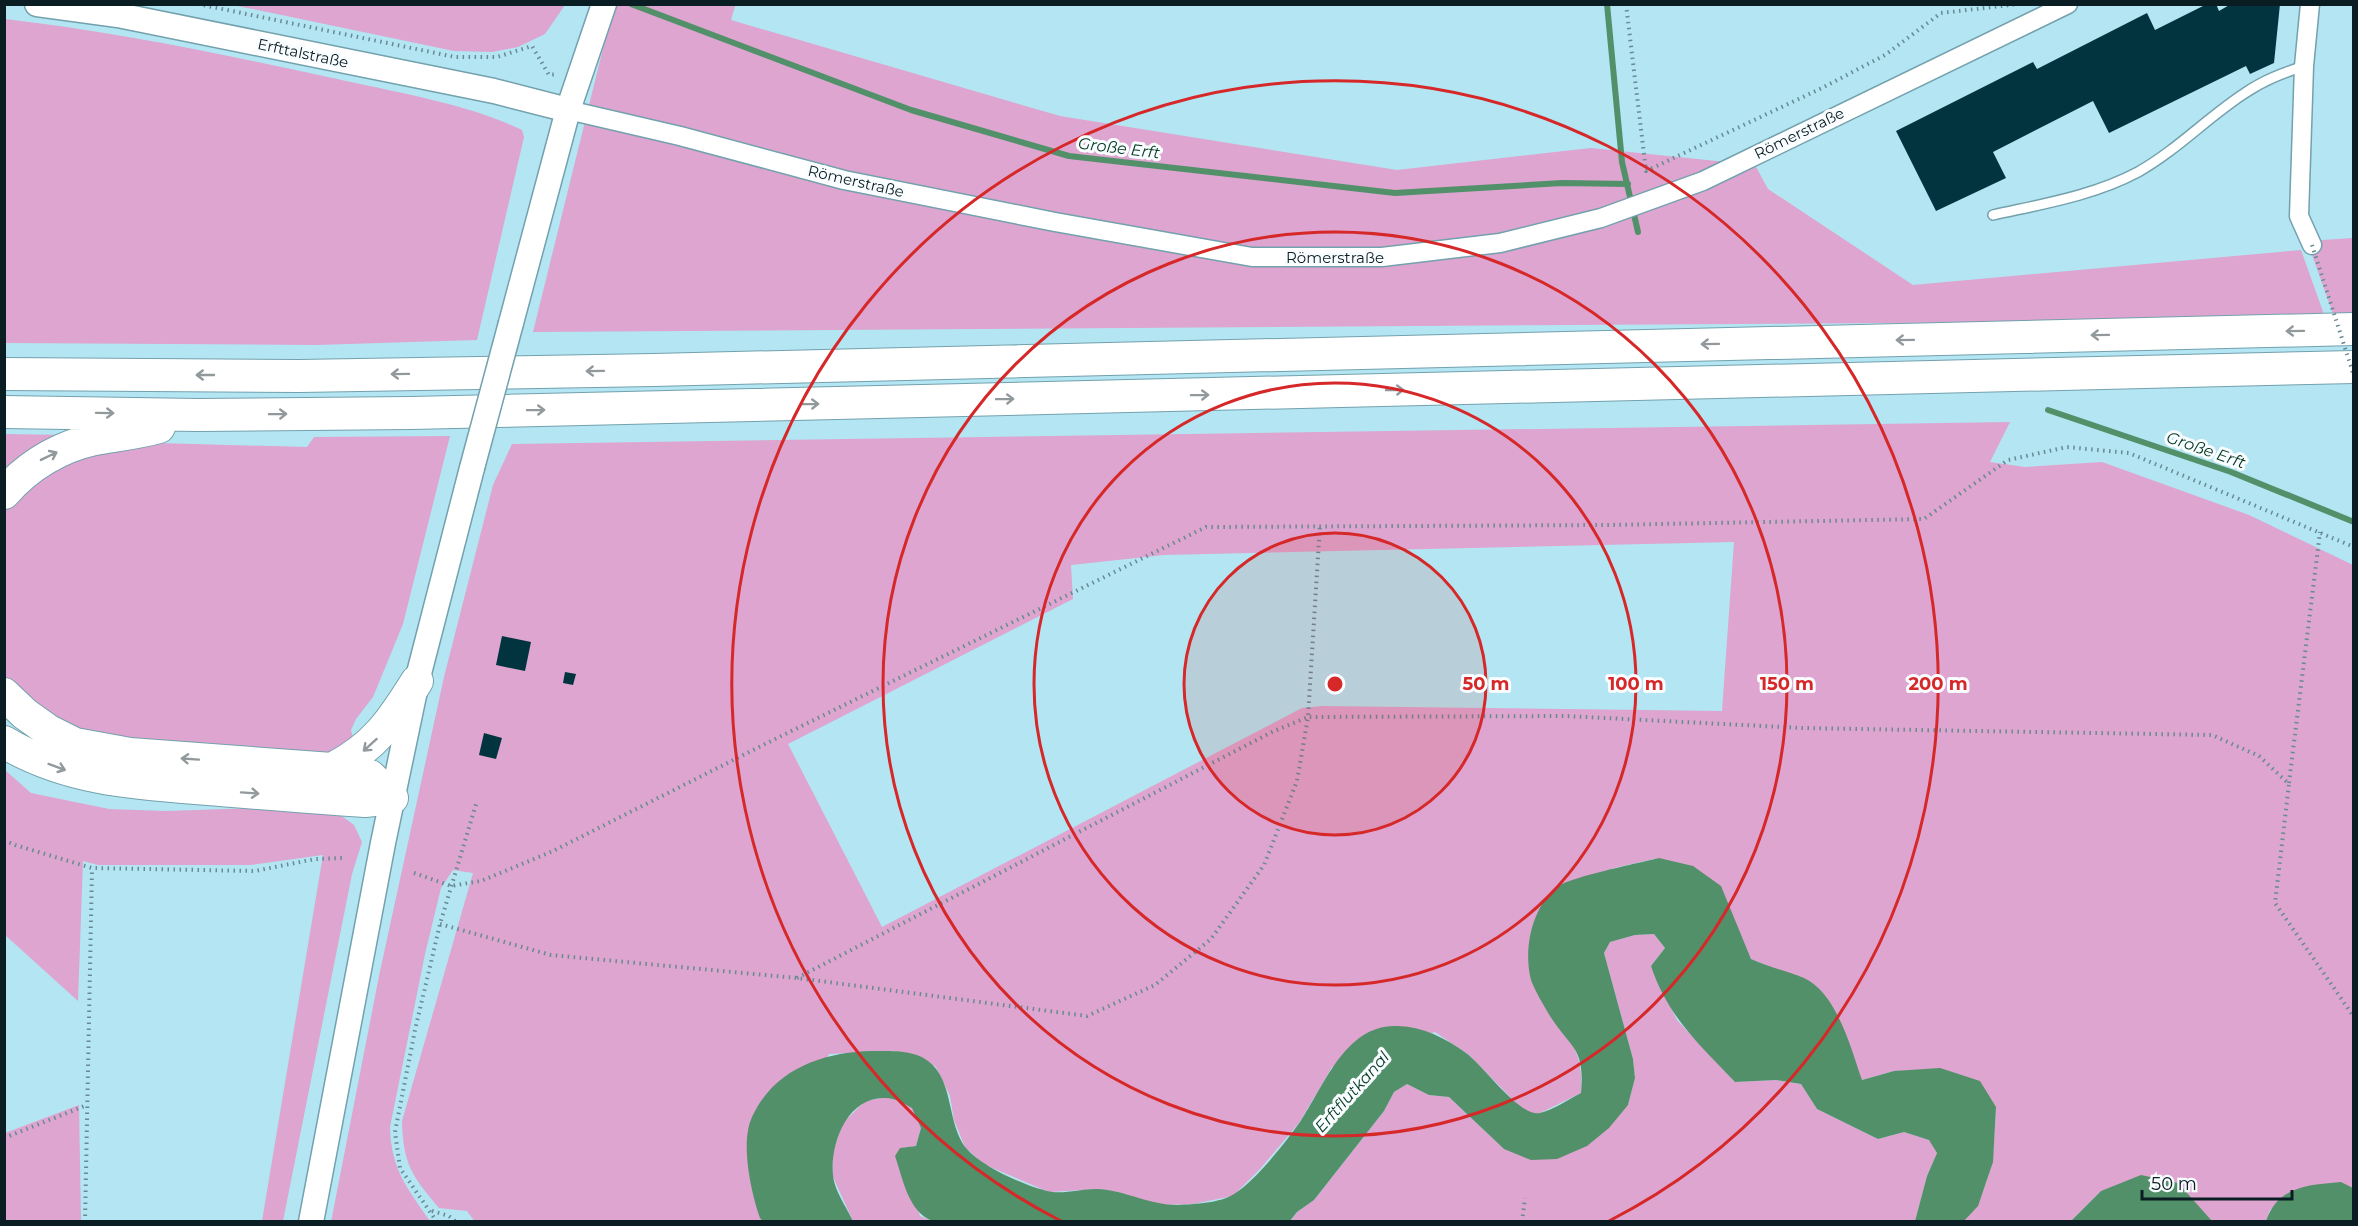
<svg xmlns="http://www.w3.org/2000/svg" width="2358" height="1226" font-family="Montserrat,sans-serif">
<rect width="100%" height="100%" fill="#b4e5f2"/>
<path fill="#dda5cf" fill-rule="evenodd" d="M 614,4 L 731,5 L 735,6 L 731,20 L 1060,116 L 1397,170 L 1591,148 L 1755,165 L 1768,189 L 1913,285 L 2301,250 L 2326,320 L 533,332 Z
M 233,5 L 565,5 L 545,34 L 518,47 L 492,52 L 454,51 Z
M 5,19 C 117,32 227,55 337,79 C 395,92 469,104 522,130 L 524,137 L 477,340 L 316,345 L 5,343 Z
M 2353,238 L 2353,322 L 2336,322 L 2307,241 Z
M 2010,422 L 1990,462 L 2025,467 L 2102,462 L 2249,515 L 2353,565 L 2353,1188 C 2322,1175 2297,1194 2270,1210 L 2266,1221 L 2212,1221 L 2198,1206 L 2101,1191 L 2071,1221 L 1964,1221 C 1993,1189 1994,1149 1996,1107 L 1894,1071 L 1862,1080 L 1776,970 L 1751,959 L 1736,927 L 1659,858 L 1618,867 L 1558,886 L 1551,1017 C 1575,1046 1583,1055 1581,1093 L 1538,1114 L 1525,1112 L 1469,1055 L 1435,1032 L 1332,1067 L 1299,1123 L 1260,1169 L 1233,1196 L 1193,1204 L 1160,1205 L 1101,1189 L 1049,1192 L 983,1164 L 965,1147 L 954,1120 L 950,1096 L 936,1067 L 919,1056 L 894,1051 L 829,1054 L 760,1218 L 763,1222 L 475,1222 L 467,1211 L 439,1208 C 412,1176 403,1164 402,1121 L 473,873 L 453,870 L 441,888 L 425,954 L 390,1127 C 391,1169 407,1188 430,1221 L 331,1222 L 379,976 L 444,677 L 493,485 L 512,444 ZM 1734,542 L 1722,711 L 1322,706 L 1302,708 L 882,927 L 788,744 L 1073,599 L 1071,565 L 1164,555 Z
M 5,434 L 67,435 L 5,478 Z
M 450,436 L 403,624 L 373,697 L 356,719 L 351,730 L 355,746 L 336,756 L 85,737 L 21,698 L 5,675 L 4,509 L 10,499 L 69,455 L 157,443 L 307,447 L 314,437 Z
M 5,770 L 31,793 L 109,809 L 166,811 L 290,807 L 339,814 L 354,825 L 362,842 L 352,874 L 283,1221 L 262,1221 L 323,855 L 250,865 L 98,865 L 83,861 L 78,1001 L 5,935 Z
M 1654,934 L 1665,948 L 1651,966 L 1677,1020 L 1735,1082 L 1776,1080 L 1801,1084 L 1817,1109 L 1878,1139 L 1904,1132 L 1930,1140 L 1937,1153 L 1927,1176 L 1915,1221 L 1290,1222 L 1297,1212 L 1314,1200 L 1384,1111 L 1394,1092 L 1407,1084 L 1429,1095 L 1449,1097 L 1504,1149 L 1628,1105 L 1635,1078 L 1633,1059 L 1604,953 L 1610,942 L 1635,935 Z
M 888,1097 L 912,1107 L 921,1128 L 916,1146 L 901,1148 L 920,1216 L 932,1221 L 853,1221 L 833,1177 L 833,1152 L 842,1124 L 865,1101 Z
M 79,1105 L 81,1221 L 5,1221 L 5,1133 Z"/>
<path fill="#52906a" d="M 1659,858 L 1693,866 L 1721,886 L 1751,959 C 1768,967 1787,971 1804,978 C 1837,993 1851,1049 1862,1080 L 1894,1071 L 1940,1068 L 1980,1081 L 1996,1107 L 1993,1162 L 1978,1206 L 1964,1221 L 1915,1221 L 1927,1176 L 1937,1153 L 1929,1140 L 1904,1132 L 1878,1139 L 1817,1109 L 1801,1084 L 1776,1080 L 1735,1082 C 1699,1044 1668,1017 1651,966 L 1665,948 L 1654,934 L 1635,935 L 1610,942 L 1604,953 L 1633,1059 L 1635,1078 L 1628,1105 L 1609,1128 L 1587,1146 L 1557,1159 L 1531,1160 L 1504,1149 L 1449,1097 L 1429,1095 L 1407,1084 L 1394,1092 L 1384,1111 L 1314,1200 L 1297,1212 L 1290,1221 L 932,1221 C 908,1211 903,1179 895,1156 L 900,1148 L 916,1146 L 921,1128 L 912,1108 C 905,1104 894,1098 886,1098 C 848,1096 830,1142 833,1175 C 834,1190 847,1208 853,1221 L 763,1222 L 760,1218 C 751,1192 740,1143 752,1117 C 774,1069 823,1052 872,1051 C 887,1051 903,1050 917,1055 C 957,1070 944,1122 967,1149 C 981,1166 1025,1186 1047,1191 C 1063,1195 1083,1188 1099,1189 C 1126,1191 1150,1205 1178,1205 C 1194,1204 1221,1203 1234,1194 C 1256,1180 1285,1143 1300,1122 C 1324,1086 1346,1023 1398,1026 C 1424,1027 1445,1038 1466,1053 C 1483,1065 1520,1118 1540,1113 C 1553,1110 1569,1099 1581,1093 C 1585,1047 1572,1050 1550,1016 C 1544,1006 1535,991 1531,980 C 1523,949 1532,907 1557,887 C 1570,877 1639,863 1659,858 Z
M 2141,1175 L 2178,1183 L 2212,1221 L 2071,1221 L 2101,1191 Z
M 2341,1182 L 2353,1188 L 2353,1221 L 2266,1221 C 2278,1186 2308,1185 2341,1182 Z"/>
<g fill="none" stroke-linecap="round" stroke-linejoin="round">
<path stroke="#52906a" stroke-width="6" d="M 631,4 L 911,110 L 1069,156 L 1395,193 L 1562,183 L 1628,184
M 1607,4 L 1622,162 L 1638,232
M 2048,410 L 2231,472 L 2354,522"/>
</g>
<path fill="#01343f" d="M 2207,4 L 2216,4 L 2219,11 L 2231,4 L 2280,4 L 2274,63 L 2250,74 L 2246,66 L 2109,133 L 2093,101 L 1993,152 L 2006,178 L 1936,211 L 1896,131 L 2033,62 L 2037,69 L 2147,13 L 2155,30 Z
M 502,636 L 531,642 L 525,671 L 496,665 Z
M 565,672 L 576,674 L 573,685 L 563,683 Z
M 484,733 L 502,738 L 496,759 L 479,755 Z"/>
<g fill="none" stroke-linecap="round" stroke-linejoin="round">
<defs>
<path id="lane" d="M 1993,215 C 2042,204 2093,196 2138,172 C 2177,150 2208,117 2245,93 C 2264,80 2283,73 2304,66"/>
<path id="street" d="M 2310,4 L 2304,66 L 2299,216 L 2312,245
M 568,110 L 680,136 L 844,180 L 1055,222 L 1252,257 L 1382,257 L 1500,243 L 1601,218 L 1703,181 L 2068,4"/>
<path id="secondary" d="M 37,4 L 118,15 L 494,91 L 568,110
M 511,323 L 568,110 L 604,4
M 311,1222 L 383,843 L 417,681 L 472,468"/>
<path id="highway" d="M 4,374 L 299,376 L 654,370 L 2354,329
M 4,412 L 198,415 L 411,413 L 2354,367
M 4,493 C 28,466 59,447 95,439 C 116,435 138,433 159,427
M 4,694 L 25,714 L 49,731 L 75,744 L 130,754 L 332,769 L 370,776 L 392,798
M 4,742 C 70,782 145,784 220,790 C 268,794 317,798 365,801 L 392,798
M 332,769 C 375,747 392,721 417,681"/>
</defs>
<use href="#lane" stroke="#73a1ad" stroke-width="12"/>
<use href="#street" stroke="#73a1ad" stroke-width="21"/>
<use href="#secondary" stroke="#73a1ad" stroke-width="27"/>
<use href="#highway" stroke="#73a1ad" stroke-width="34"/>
<path stroke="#678a93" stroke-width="4" stroke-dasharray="1.5 4.5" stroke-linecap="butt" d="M 198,4 L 455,57 L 497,57 L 532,46 L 549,75 L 558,74
M 1626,4 L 1646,171 L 1822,88 L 1885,55 L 1941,13 L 2019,4
M 2289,783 L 2320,532
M 4,840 L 15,845 L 92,868 L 255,871 L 315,859 L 343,858
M 414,873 L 451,886 L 481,881 L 553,851 L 765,744 L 1206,527 L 1608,525 L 1924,519 L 2008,460 L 2067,447 L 2129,453 L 2354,547
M 440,924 L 551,955 L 797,978 L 1087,1016 L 1155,985 L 1211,939 L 1264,865 L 1297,781 L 1308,717 L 1566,716 L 1802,728 L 2212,735 L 2259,756 L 2289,784 L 2275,903 L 2354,1017
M 797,978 L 1272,732 L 1308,717 L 1320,524
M 4,1138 L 87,1105
M 432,1211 L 449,1216 L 456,1222
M 85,1222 L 92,868
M 437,1222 L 400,1168 L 395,1132 L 415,1030 L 440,924 L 477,801
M 1522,1222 L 1525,1198"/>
<use href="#lane" stroke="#fff" stroke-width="9"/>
<use href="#street" stroke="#fff" stroke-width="18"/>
<use href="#secondary" stroke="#fff" stroke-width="24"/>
<use href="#highway" stroke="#fff" stroke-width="32"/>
<defs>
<path id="secondary-bridge" d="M 472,468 L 511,323"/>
</defs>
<use href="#secondary-bridge" stroke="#73a1ad" stroke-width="27" stroke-linecap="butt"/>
<path stroke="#678a93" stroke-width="4" stroke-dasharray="1.5 4.5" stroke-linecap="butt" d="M 2312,245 L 2354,376"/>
<use href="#secondary-bridge" stroke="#fff" stroke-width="24"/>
</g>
<defs><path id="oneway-shaft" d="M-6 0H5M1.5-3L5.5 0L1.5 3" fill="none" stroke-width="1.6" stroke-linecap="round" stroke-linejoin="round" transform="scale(1.5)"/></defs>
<g stroke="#91999c">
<use href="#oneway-shaft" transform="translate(2295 331) rotate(179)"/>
<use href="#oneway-shaft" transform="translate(2100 335) rotate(179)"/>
<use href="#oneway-shaft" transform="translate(1905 340) rotate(179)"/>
<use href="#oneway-shaft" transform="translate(1710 344) rotate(179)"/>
<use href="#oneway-shaft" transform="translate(595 371) rotate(179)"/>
<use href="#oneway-shaft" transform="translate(400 374) rotate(179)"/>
<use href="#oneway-shaft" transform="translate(205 375) rotate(-180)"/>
<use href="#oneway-shaft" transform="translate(1395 390) rotate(-1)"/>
<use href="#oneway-shaft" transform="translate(1200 395) rotate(-1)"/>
<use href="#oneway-shaft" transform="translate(1005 399) rotate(-1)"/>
<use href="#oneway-shaft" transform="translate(810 404) rotate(-1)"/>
<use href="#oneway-shaft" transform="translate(536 410) rotate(-1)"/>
<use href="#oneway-shaft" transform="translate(105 413) rotate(1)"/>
<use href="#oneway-shaft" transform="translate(278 414) rotate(-1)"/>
<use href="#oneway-shaft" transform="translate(49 456) rotate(-26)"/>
<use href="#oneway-shaft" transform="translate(370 745) rotate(138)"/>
<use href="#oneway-shaft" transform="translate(190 759) rotate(-176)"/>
<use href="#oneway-shaft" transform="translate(57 767) rotate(20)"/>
<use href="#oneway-shaft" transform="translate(250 793) rotate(4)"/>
</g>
<circle cx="1335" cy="684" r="151" fill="#d62828" fill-opacity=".12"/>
<g fill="none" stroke="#d62828" stroke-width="3">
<circle cx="1335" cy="684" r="151"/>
<circle cx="1335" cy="684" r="301"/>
<circle cx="1335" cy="684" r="452"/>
<path d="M1061 1221A603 603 0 1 1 1609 1221"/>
</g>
<g text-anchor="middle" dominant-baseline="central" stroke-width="6" stroke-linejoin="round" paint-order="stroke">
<g font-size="15" fill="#0a1d22" stroke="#f9fdff">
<text transform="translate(303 53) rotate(12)">Erfttalstraße</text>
<text transform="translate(1799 133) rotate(-26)">Römerstraße</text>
<text transform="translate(856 181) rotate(13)">Römerstraße</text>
<text x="1335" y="257">Römerstraße</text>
</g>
<g font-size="16" font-style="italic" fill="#03381e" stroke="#f9fdff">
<text transform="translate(1119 148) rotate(7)">Große Erft</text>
<text transform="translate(2206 450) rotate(19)">Große Erft</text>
<text transform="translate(1352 1092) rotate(-48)">Erftflutkanal</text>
</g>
</g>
<circle cx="1335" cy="684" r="9" fill="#d62828" stroke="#f9fdff" stroke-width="3"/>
<g font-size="18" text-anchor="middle" font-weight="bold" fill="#d62828" stroke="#f9fdff" stroke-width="6" stroke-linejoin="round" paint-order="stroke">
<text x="1486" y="690">50 m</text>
<text x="1636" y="690">100 m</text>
<text x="1787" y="690">150 m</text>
<text x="1938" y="690">200 m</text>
</g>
<rect width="2358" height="1226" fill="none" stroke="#0a1d22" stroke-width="12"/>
<path d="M2142 1190v9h150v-9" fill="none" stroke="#0a1d22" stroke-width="3"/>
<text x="2151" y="1190" font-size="18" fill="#0a1d22" stroke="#f9fdff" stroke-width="4.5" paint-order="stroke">50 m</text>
</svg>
